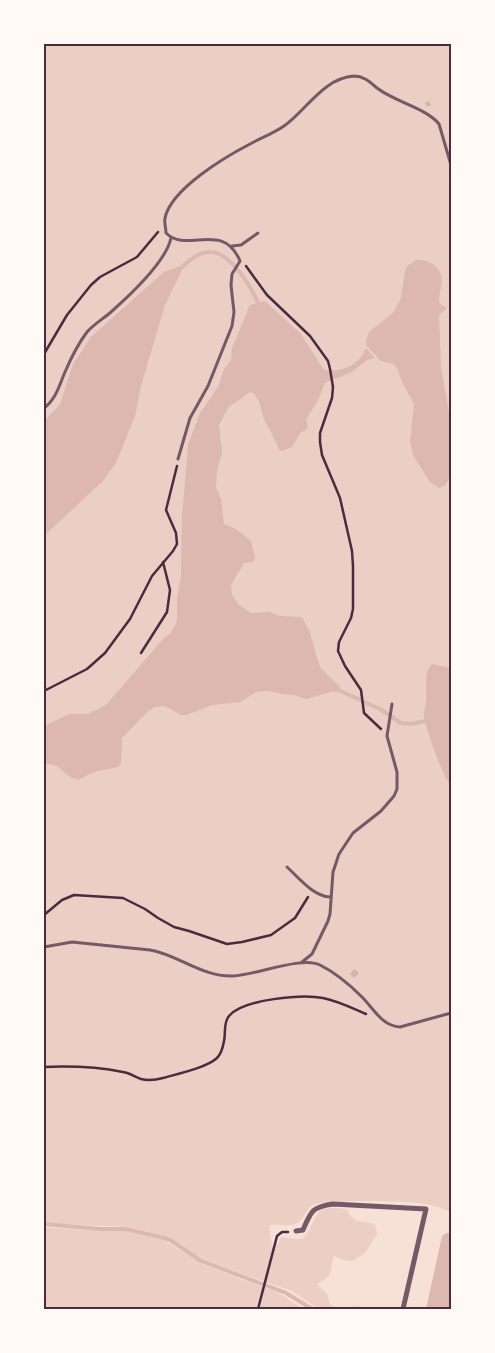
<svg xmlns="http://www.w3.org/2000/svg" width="495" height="1353" font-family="Figtree,sans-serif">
<rect width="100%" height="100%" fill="#f7e1d7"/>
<path fill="#ebcfc5" d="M 44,44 L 451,44 L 451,1212 C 443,1209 434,1205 425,1204 C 407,1201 327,1199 313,1205 C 304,1210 305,1220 295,1224 C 286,1228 278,1222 269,1226 L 272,1247 L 278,1244 L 281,1237 L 297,1239 L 304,1238 C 321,1214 311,1205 347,1209 C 351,1223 362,1221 375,1224 L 377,1234 L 365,1253 L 353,1261 L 343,1260 L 334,1256 C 328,1273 336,1274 317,1284 L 327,1294 L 330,1305 C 334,1306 339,1309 343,1309 C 352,1308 356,1303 365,1309 L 319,1309 L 292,1291 L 205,1261 L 163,1235 L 128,1227 L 62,1224 L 44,1222 Z
M 44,1227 L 104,1231 L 127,1231 L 162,1239 L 204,1265 L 279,1293 L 303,1309 L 44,1309 Z"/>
<path fill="#dcb8b0" d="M 416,260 C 429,259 442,267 442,281 C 441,289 439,295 439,302 L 442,306 L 445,306 L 446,309 L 439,315 L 441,368 L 451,423 L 451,474 L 446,485 L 439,488 L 430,482 L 413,455 L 410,441 L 414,404 L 402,382 L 397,368 L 393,364 L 381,361 L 366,345 L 366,340 L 370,331 L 393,313 L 397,306 L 401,298 L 405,271 L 407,266 Z
M 180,266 L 182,270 L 165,305 L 141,386 L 135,416 L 116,463 L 103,481 L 44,536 L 44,424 L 46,419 L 60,404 L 73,364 L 91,337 L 164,272 Z
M 265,301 L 301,334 L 324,370 C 344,372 358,366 366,348 L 375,358 L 367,360 L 352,372 L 325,383 L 318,400 L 306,420 L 308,427 L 305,431 L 301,432 L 292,447 L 282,451 L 279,450 C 275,439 270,431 265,421 C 261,412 260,398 252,392 C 244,394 238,403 229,406 L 219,425 L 222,453 L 217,471 L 216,487 L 221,499 L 224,524 L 236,529 L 251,541 L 255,557 L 253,562 L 244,563 L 231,585 L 232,595 L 239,605 L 251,613 L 270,612 L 279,616 L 302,617 L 309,630 L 320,667 L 340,687 L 336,692 L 331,692 L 306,699 L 294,695 L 282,694 L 268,691 L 256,692 L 240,702 L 213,705 L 186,715 L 181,715 L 165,706 L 155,707 L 148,711 L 122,738 L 121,763 L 118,767 L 94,772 L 78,780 L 70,777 L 57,766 L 44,763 L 44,726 L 69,714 L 88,714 L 106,705 L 164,638 L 171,633 L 177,621 L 177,598 L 181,575 L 182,516 L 188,445 L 200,413 L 218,387 L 224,369 L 231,360 L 232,348 L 250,305 Z
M 432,664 L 451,668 L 451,786 C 442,775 427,732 424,717 C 423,712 426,707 426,701 C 427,690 423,672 432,664 Z
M 446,1233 L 451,1233 L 451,1309 L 426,1309 L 442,1236 Z"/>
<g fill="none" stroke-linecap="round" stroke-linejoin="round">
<path stroke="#dcb8b0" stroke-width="4" d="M 178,271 C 186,263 198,251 211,252 C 231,253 253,289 259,306
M 334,688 L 380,709 L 401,723 L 411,724 L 425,721
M 44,1224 L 100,1229 L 126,1229 L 161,1237 L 170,1240 L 201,1261 L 286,1293 L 312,1309"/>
</g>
<path fill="#ccb4b1" d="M 429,101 L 431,105 L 427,107 L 425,103 Z
M 354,969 L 359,973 L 354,978 L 350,974 Z"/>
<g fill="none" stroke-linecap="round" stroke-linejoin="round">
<path stroke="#4a2c40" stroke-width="2.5" d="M 246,266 L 267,295 L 310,336 L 328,361 L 330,369 L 333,387 L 332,398 L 320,433 L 320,442 L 322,455 L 340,498 L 352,551 L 353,566 L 353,609 L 351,618 L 339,642 L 338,651 L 345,666 L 361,690 L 364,713 L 381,729
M 44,354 L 67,315 L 91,285 L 100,277 L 137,257 L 158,232
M 141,653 L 167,612 L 170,590 L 163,562
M 44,691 L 87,669 L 105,653 L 130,619 L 152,576 L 173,551 L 177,544 L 176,533 L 166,510 L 177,466
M 44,915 L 62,900 L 74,895 L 123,898 L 145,909 L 158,918 L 174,927 L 189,931 L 227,944 L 242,942 L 271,935 L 295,918 L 308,897
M 44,1067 C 69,1066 98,1067 123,1072 C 130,1073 135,1077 141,1079 C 148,1081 156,1080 163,1078 C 177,1074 206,1068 217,1058 C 221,1054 223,1047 224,1041 C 226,1033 223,1023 229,1016 C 243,999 303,994 323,998 C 338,1001 352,1008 366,1014
M 258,1309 L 277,1236 L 282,1232 L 288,1232"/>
<path stroke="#755966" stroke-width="3" d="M 232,246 L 241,245 L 258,233
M 44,408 C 56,399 59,386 65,372 C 71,358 78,344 87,332 C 94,324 103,319 111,312 C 129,296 166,262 171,238
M 178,459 L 190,418 L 208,386 L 232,326 L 234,312 L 231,285 L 232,274 L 240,261 C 223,220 187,254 166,233 C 166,228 164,223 165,218 C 171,189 225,157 250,144 C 261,138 274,133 284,126 C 306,111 323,78 354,76 C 364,76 370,82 377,88 C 395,102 426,108 439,124 L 451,165
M 287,867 C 299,878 313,896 330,897
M 44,947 L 72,942 L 150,950 C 179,955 202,977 233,976 C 257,975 300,956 320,965 C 334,972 351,986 362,997 C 374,1009 382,1026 400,1027 L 451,1013
M 302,962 L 312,954 L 328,921 L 330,914 L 333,872 L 339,854 L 353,833 L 381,811 L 394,796 L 397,789 L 397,772 L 387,736 L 392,704"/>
<path stroke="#755966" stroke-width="5" d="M 296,1231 L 303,1230 C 311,1211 312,1207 333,1204 L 426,1209 L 403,1309"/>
</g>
<rect width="495" height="1353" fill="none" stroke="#fffaf5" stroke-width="90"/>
<rect x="45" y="45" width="405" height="1263" fill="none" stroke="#4a2c40" stroke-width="2"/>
</svg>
